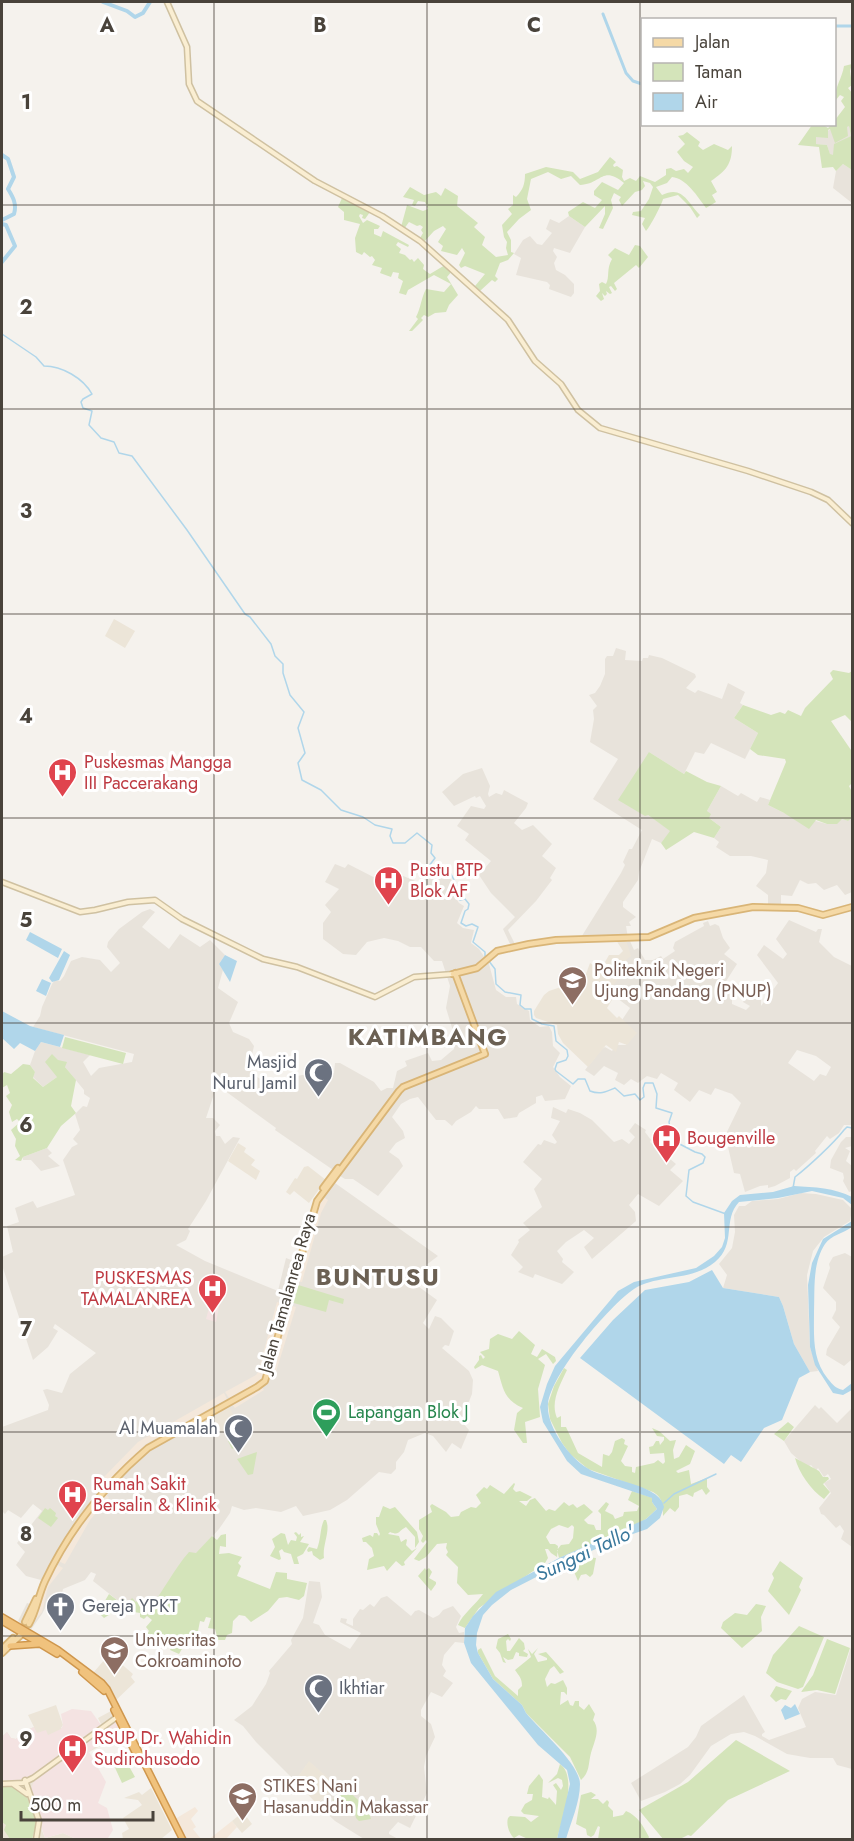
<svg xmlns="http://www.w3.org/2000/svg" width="854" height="1841" font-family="Jost,sans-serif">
<rect width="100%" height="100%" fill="#f5f2ed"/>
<path fill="#e8e3db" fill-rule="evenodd" d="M 849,126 L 851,136 L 836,144 L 834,155 L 830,155 L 827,145 L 815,144 L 816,137 L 831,129 Z
M 843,164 L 852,170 L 852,203 L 833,188 L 836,171 Z
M 569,216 L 585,227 L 570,253 L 554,248 L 553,251 L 557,257 L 554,263 L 556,270 L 565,275 L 574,284 L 574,293 L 571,297 L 549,289 L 550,285 L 547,282 L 516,275 L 521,258 L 514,254 L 523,240 L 530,236 L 537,244 L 542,245 L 552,233 L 546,229 L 550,219 L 559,223 Z
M 616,648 L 626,651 L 625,660 L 642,661 L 643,658 L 648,658 L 649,655 L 662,658 L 695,674 L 696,677 L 686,688 L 695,693 L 698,690 L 722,699 L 728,683 L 745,692 L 740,703 L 743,705 L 734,718 L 758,733 L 745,759 L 711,743 L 704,754 L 695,752 L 684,774 L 649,752 L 648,815 L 671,831 L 661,843 L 652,839 L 639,872 L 638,880 L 623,902 L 623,907 L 636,917 L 629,922 L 631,926 L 626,926 L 628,938 L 580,939 L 621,873 L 625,865 L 623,862 L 629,849 L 632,849 L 642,830 L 593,799 L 618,759 L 590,742 L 594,719 L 593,710 L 597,706 L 589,695 L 595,693 L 600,686 L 605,674 L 605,659 L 607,656 L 613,656 Z
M 482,768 L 490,786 L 488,794 L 489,797 L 496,793 L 502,795 L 504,790 L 528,803 L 526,808 L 514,823 L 522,830 L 533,825 L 552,844 L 542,856 L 556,868 L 550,878 L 552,880 L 536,901 L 508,930 L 515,944 L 511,946 L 503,929 L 515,917 L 491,893 L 479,875 L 491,861 L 465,840 L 469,834 L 457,826 L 471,806 L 484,809 L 486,806 L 480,796 L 476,798 L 475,796 L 454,806 L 442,792 L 463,774 Z
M 721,786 L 738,796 L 741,793 L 757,802 L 760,797 L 770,800 L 768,805 L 784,813 L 827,824 L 842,819 L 848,821 L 852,818 L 852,892 L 845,895 L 837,885 L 824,890 L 816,883 L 808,884 L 800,880 L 792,896 L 781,895 L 781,907 L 768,905 L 768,895 L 756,886 L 766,873 L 768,860 L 751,856 L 730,856 L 716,847 L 719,842 L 714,838 L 721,827 L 709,818 L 707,811 Z
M 335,864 L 345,868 L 348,864 L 389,885 L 396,873 L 420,883 L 426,871 L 446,875 L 455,883 L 455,897 L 459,903 L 464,906 L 457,923 L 463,928 L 474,930 L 471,943 L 479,949 L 489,964 L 496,990 L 506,997 L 516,997 L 517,1004 L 529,1011 L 530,1020 L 540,1027 L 549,1026 L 552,1032 L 553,1046 L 560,1053 L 553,1067 L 560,1077 L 571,1086 L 565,1099 L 545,1101 L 542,1095 L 536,1097 L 536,1103 L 519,1113 L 517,1117 L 504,1119 L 498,1109 L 479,1109 L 476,1106 L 471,1112 L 456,1121 L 452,1126 L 445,1120 L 436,1120 L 418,1097 L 410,1099 L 401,1104 L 392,1117 L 403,1131 L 405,1138 L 396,1143 L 389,1152 L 399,1159 L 403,1166 L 378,1196 L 353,1179 L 345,1179 L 340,1176 L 335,1183 L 438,1256 L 421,1269 L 415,1284 L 437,1300 L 423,1323 L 429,1329 L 435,1316 L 441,1318 L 454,1331 L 449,1346 L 445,1345 L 442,1348 L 469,1371 L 473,1380 L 472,1394 L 461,1421 L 469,1430 L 461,1449 L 452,1443 L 446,1452 L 433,1436 L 425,1433 L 408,1440 L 404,1452 L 396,1462 L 396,1469 L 391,1474 L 379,1472 L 347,1500 L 330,1510 L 303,1516 L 296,1506 L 281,1512 L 256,1508 L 244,1510 L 232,1506 L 230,1513 L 219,1529 L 164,1589 L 150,1608 L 139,1600 L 137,1602 L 121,1603 L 93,1581 L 96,1574 L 91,1572 L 85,1580 L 63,1589 L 61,1597 L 48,1602 L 42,1614 L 30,1631 L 18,1621 L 27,1603 L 33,1605 L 41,1580 L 26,1576 L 16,1565 L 25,1552 L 17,1543 L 42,1511 L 33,1504 L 21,1518 L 8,1510 L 5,1514 L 2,1511 L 2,1427 L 48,1410 L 49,1405 L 43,1390 L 47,1389 L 62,1393 L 70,1374 L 96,1353 L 55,1324 L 53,1328 L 58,1331 L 48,1347 L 33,1360 L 2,1265 L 2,1257 L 13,1252 L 7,1226 L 19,1222 L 15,1208 L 33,1201 L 37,1208 L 75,1195 L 63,1160 L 72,1147 L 78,1144 L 73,1139 L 80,1130 L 75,1114 L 83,1106 L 87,1107 L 90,1098 L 84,1094 L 84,1090 L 65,1067 L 57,1077 L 43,1087 L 33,1077 L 35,1072 L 30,1065 L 35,1051 L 41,1042 L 90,1055 L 83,1062 L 91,1076 L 99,1068 L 132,1062 L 134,1054 L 33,1027 L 40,1016 L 42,1007 L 52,984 L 55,980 L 60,981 L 64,976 L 71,961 L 82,957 L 100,960 L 111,972 L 120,963 L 107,947 L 108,942 L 119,929 L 142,912 L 150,909 L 155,912 L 142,927 L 169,949 L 180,934 L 200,947 L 210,940 L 225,955 L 219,964 L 223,970 L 218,988 L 238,1002 L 229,1023 L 233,1032 L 249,1039 L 254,1046 L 251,1059 L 251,1073 L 267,1083 L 302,1075 L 334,1073 L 335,1063 L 340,1063 L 374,1082 L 381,1091 L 387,1088 L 393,1088 L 397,1071 L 407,1066 L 405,1061 L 428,1053 L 432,1061 L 441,1060 L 454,1049 L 456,1041 L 446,1008 L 450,986 L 442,961 L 434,961 L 421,947 L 410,947 L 398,941 L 384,938 L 367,942 L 356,955 L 343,954 L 323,939 L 323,923 L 331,912 L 325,905 L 339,889 L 325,882 ZM 217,1085 L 276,1128 L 275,1130 L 339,1174 L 318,1201 L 299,1263 L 286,1258 L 278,1291 L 205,1261 L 176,1245 L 186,1240 L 190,1231 L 188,1229 L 206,1201 L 240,1138 L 233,1137 L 225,1144 L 220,1136 L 216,1136 L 215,1131 L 220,1125 L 213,1118 L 206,1118 Z
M 789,920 L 816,932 L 818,929 L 822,929 L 819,942 L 834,957 L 852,966 L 852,1125 L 844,1125 L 839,1133 L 830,1139 L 827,1136 L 815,1151 L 816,1153 L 796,1171 L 794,1169 L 790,1172 L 790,1178 L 775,1186 L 768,1188 L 768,1185 L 760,1186 L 745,1192 L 740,1174 L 734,1173 L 728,1147 L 731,1144 L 724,1138 L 741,1103 L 732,1094 L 715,1088 L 711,1095 L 699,1090 L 690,1102 L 674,1090 L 678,1083 L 661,1073 L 657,1079 L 647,1076 L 638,1083 L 631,1079 L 624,1085 L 615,1080 L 618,1073 L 604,1066 L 594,1076 L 585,1070 L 602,1049 L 605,1047 L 612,1051 L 616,1045 L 626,1045 L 635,1033 L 622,1020 L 630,1008 L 608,991 L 626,961 L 624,942 L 630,941 L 634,950 L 638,948 L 645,960 L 653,960 L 661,956 L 663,959 L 675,951 L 673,948 L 675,942 L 704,926 L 703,923 L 708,921 L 710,926 L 715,924 L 719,926 L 723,938 L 730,948 L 724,954 L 737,964 L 723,986 L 735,993 L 732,998 L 732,1004 L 746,1010 L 750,1006 L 743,1002 L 750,988 L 761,996 L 761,1006 L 778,983 L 757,955 L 764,945 L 783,959 L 787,954 L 776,939 ZM 797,1050 L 816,1056 L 831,1067 L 826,1076 L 820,1074 L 814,1081 L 788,1063 Z
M 553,1107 L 566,1113 L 568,1109 L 580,1113 L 592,1120 L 614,1142 L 622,1139 L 629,1144 L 635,1137 L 629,1131 L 635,1123 L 646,1130 L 645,1132 L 651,1140 L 650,1142 L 676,1164 L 670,1170 L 683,1181 L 659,1206 L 638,1194 L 629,1205 L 635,1212 L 636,1221 L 592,1259 L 584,1247 L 594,1238 L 584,1230 L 566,1242 L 557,1251 L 563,1259 L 562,1262 L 574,1272 L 562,1284 L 535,1274 L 533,1278 L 518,1272 L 523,1267 L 511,1255 L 519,1242 L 518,1240 L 530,1230 L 523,1223 L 542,1207 L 534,1189 L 542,1179 L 523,1162 L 538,1144 L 541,1145 L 544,1140 L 555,1144 L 557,1142 L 552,1135 L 560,1121 L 551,1118 Z
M 846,1137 L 852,1137 L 852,1146 L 845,1148 L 850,1151 L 846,1161 L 852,1166 L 852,1191 L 849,1192 L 843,1181 L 844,1178 L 843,1173 L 830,1168 L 831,1160 L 841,1142 Z
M 47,1148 L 52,1153 L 48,1156 L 60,1166 L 41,1171 L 31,1160 L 23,1160 L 23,1157 Z
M 801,1193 L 816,1194 L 843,1200 L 852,1209 L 850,1221 L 824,1237 L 813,1251 L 807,1275 L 810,1347 L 818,1371 L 810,1372 L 794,1344 L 783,1306 L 779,1297 L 723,1288 L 727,1275 L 719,1264 L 732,1248 L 735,1232 L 734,1215 L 739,1206 L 745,1206 L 752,1201 L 778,1199 Z
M 845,1253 L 852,1257 L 852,1360 L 851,1360 L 844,1366 L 826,1355 L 827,1349 L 840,1327 L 832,1318 L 836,1310 L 836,1302 L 823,1288 L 830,1268 L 829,1264 L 833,1257 Z
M 815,1405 L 819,1409 L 821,1407 L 837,1423 L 852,1408 L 852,1547 L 841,1539 L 844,1531 L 840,1525 L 836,1528 L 824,1515 L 821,1514 L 819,1508 L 831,1493 L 824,1483 L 831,1479 L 828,1474 L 824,1477 L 818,1468 L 816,1471 L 811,1465 L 807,1467 L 791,1453 L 784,1441 Z
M 309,1581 L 320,1582 L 322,1597 L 313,1623 L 319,1625 L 325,1635 L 350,1649 L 361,1633 L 340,1622 L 341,1618 L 347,1619 L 346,1623 L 353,1626 L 353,1619 L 360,1609 L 363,1610 L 370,1604 L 374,1607 L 381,1598 L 387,1596 L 411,1616 L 415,1611 L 419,1610 L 433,1618 L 439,1615 L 443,1610 L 453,1606 L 461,1616 L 456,1627 L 459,1633 L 464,1632 L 464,1643 L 455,1642 L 444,1655 L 442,1665 L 446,1671 L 443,1676 L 453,1683 L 442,1697 L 431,1692 L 421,1710 L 421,1716 L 431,1724 L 435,1737 L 426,1756 L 424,1767 L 427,1793 L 410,1828 L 398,1822 L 389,1832 L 389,1834 L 398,1839 L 364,1839 L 335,1821 L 317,1804 L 336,1785 L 309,1762 L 295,1781 L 256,1742 L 243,1726 L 234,1720 L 252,1706 L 266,1684 L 270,1673 L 269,1671 L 292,1644 L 291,1640 L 303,1618 Z
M 852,1644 L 852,1769 L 837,1765 L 833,1758 L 810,1758 L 787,1754 L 755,1736 L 744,1732 L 731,1734 L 711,1746 L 690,1775 L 680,1784 L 665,1792 L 641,1801 L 631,1783 L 688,1747 L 696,1737 L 701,1726 L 744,1695 L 765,1732 L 762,1734 L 762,1736 L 769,1740 L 806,1727 L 798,1708 L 802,1699 L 815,1692 L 836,1695 Z"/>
<path fill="#f4e8db" d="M 322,1196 L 328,1200 L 321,1213 L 302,1282 L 296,1281 L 318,1201 Z
M 277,1302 L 284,1304 L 263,1376 L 260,1381 L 229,1398 L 225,1392 L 256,1375 L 258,1372 Z
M 289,1305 L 296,1307 L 275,1375 L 270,1373 Z
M 261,1386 L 264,1390 L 235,1408 L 231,1403 Z
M 224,1393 L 227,1399 L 146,1444 L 100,1491 L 96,1487 L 104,1479 L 103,1478 L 138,1442 Z
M 105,1493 L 109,1498 L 90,1520 L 65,1564 L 58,1561 L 86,1514 Z
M 56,1564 L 63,1568 L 48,1587 L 42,1612 L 35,1620 L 45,1583 Z
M 195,1807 L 198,1811 L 191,1819 L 196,1827 L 193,1829 L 201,1839 L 185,1839 L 175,1819 Z
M 232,1821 L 237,1827 L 226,1839 L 208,1840 Z"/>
<path fill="#ece5d8" d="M 114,619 L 135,631 L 125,648 L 105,636 Z
M 616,940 L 626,940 L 631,956 L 626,960 L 616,982 L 609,990 L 615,995 L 607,1008 L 617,1018 L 619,1016 L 637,1033 L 627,1045 L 619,1042 L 616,1052 L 606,1045 L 588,1067 L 563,1043 L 558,1034 L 557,1025 L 536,1018 L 534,1015 L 534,1011 L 544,995 L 549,991 L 561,987 L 579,993 L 590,963 L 601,970 L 607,965 L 605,962 L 609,955 L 619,955 L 623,951 Z
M 238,1143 L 246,1148 L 244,1152 L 255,1160 L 251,1165 L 260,1171 L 256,1180 L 228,1161 Z
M 308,1166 L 326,1180 L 309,1203 L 294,1191 L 290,1195 L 286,1192 L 295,1178 L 297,1179 L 304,1167 Z
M 228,1405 L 238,1423 L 221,1433 L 211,1415 Z
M 112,1651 L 121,1657 L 118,1661 L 133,1674 L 131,1677 L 135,1682 L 114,1702 L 102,1680 L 93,1673 Z
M 56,1705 L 63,1725 L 61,1728 L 96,1728 L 101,1724 L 98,1718 L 111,1711 L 119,1727 L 114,1732 L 117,1737 L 89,1752 L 78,1747 L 34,1781 L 41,1828 L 45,1838 L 63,1833 L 76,1839 L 2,1840 L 2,1737 L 7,1732 L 11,1738 L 16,1739 L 25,1731 L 34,1727 L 28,1715 Z
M 309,1761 L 336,1785 L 317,1804 L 295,1781 Z
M 151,1788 L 172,1830 L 161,1839 L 123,1839 L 122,1833 L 129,1829 L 123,1818 L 142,1805 L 138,1800 L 124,1798 L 139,1792 L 142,1795 Z
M 243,1812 L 252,1824 L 242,1833 L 232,1821 Z"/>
<path fill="#f4e3e2" d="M 210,1304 L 219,1307 L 216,1322 L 206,1319 Z
M 72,1709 L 91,1711 L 101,1725 L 71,1746 L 74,1750 L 115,1719 L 119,1727 L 114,1732 L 117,1737 L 99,1744 L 89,1752 L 106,1782 L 98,1803 L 107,1808 L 113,1830 L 108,1838 L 103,1840 L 76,1839 L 63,1833 L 45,1838 L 30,1793 L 32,1786 L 34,1781 L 70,1753 L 68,1748 L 29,1777 L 18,1780 L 2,1780 L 2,1737 L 7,1732 L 11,1738 L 16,1739 L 25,1731 L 34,1727 L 37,1733 L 46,1730 L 48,1735 L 61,1729 L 63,1725 L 61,1714 Z"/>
<path fill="#d4e4ba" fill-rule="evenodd" d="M 852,64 L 850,71 L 852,85 L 848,88 L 852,93 L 852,170 L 843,164 L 836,171 L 833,167 L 822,168 L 819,147 L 798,145 L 812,125 L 823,125 L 828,128 L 831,125 L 834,124 L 835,120 L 845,107 L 841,101 L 844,97 L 840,95 L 835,101 C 834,88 842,79 844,66 ZM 849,126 L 851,136 L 834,144 L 833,155 L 830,154 L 827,145 L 816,144 L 816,137 L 828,138 L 828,130 L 830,129 L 835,143 L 848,136 L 847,127 Z
M 687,132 L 700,142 L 698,146 L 703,150 L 714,144 L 728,150 L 732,146 C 732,164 726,171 711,181 L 717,192 L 712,195 L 716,202 L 706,208 C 698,197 686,178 672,177 L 667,183 L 656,187 L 662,195 C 682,185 687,201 700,215 L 697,218 L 690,207 L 678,195 L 663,199 C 662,204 650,227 646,231 L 642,224 L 645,218 L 632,215 L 633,212 L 641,211 L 649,199 L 653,187 L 650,183 L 643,181 L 645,186 L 642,190 L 635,192 L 622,206 L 619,200 L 621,197 L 614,193 L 611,200 L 613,208 L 603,229 L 599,228 L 605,214 L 605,206 L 585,227 L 569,216 L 568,212 L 583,202 L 595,208 L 602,200 L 594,195 L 594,191 L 602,182 L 618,190 L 624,183 C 602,165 602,184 580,185 L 571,176 L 561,179 L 548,172 L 531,179 L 527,199 L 531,210 L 519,219 L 507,232 L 511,240 L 511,252 L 514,253 L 508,260 L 500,263 L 495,276 L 498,279 L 495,282 L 492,280 L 480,291 L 475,286 L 485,274 L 465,266 L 461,268 L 459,265 L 465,253 L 462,248 L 457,255 L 441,251 L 443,246 L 438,242 L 446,229 L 443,226 L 434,231 L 424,242 L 420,238 L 423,233 L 421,230 L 423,227 L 420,225 L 417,226 L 409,222 L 404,229 L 401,227 L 407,205 L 423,211 L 428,209 L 425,202 L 418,201 L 415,206 L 412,205 L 414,200 L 403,197 L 410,187 L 424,195 L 436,192 L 441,196 L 445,188 L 458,196 L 457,206 L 478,223 L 474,227 L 485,237 L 482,245 L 496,257 L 508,255 L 506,248 L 507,242 L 504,237 L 502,225 L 512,214 L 508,209 L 513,205 L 513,195 L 516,197 C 523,190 525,184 525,174 L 546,167 L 573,172 L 580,179 L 598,172 L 610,157 L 616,162 L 613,165 L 614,167 L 617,166 L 623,170 L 622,177 L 624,181 L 630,178 L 636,181 L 640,176 L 655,182 L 666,175 L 666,169 L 671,168 L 676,171 L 684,169 L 688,173 L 693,167 L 684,161 L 677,152 L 685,144 L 678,136 L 683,135 Z
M 342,198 L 370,212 L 365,219 L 362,218 L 363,215 L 360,214 L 359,216 L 363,223 L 367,220 L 380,226 L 378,229 L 374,229 L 374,234 L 381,237 L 383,231 L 409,245 L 408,247 L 398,242 L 396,245 L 401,249 L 399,253 L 405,255 L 410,260 L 412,259 L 414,262 L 418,258 L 424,265 L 423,269 L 430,274 L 445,265 L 452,271 L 447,277 L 458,295 L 449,305 L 446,312 L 435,313 L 428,317 L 424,315 L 421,318 L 423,320 L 412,331 L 409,331 L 418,319 L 416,317 C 421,308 421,298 426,289 L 444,292 L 451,284 L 434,275 L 408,290 L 406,295 L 399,293 L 403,281 L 398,278 L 399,273 L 393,272 L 391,277 L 380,273 L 382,268 L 372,265 L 375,260 L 372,256 L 370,257 L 364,252 L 362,255 L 356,252 L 355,238 L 360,224 L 344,220 L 344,212 L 338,207 Z
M 635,245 L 640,246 L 648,257 L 639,268 L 636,265 L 614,283 L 617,289 L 615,291 L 611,286 L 609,287 L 612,293 L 610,294 L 606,291 L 607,294 L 605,296 L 602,293 L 604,299 L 601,301 L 596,296 L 600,291 L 599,284 L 602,282 L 606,284 C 610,277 606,269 612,259 L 608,255 L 615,248 L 629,255 Z
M 833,670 L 849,673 L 852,671 L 852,722 L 845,715 L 831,721 L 851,750 L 852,749 L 852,783 L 849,786 L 852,792 L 852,818 L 848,821 L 842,819 L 837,824 L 827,824 L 816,820 L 809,829 L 784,813 L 768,805 L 786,762 L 785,759 L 758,755 L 750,749 L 758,733 L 734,718 L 743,705 L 771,715 L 780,712 L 785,714 L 788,710 L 801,716 L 805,708 L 833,679 L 830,673 Z
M 649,752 L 684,774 L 686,771 L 707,782 L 721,786 L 707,811 L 711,814 L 709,818 L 721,827 L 714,838 L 694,832 L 666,850 L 661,843 L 670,831 L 648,815 L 645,816 L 618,800 Z
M 65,1037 L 126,1053 L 123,1064 L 62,1048 Z
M 52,1054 L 58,1060 L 67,1062 L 65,1067 L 76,1080 L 71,1106 L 76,1113 L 61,1126 L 47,1148 L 23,1157 L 21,1161 L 15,1160 L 20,1156 L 15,1146 L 16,1139 L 11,1130 L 20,1122 L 17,1119 L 12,1122 L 9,1112 L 12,1105 L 6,1096 L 10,1093 L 7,1085 L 2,1088 L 2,1075 L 4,1072 L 11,1074 L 23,1064 L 30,1065 L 35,1072 L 33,1078 L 43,1087 L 57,1077 L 45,1062 Z
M 295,1284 L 344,1299 L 343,1304 L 329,1300 L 326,1312 L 290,1302 Z
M 519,1331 L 535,1345 L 531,1354 L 537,1357 L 542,1349 L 555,1357 L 556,1361 L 553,1364 L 546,1354 L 538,1359 L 545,1365 L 538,1389 L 540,1417 L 525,1422 L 527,1443 L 523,1443 L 514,1430 L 517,1413 L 523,1408 C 504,1400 503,1388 498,1371 L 482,1365 L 475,1369 L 474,1367 L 479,1360 L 479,1356 L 481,1355 L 483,1359 L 485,1357 L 480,1352 L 489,1349 L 490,1339 L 498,1334 L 512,1339 Z
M 564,1368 L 567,1370 C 560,1385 550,1402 557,1418 L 561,1416 L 561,1427 L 566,1427 L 578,1453 L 602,1467 L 603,1454 L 609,1456 L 612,1452 L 615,1441 L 622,1438 L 625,1440 L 624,1444 L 628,1446 L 621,1461 L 625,1466 L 632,1467 L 632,1472 L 635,1473 L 636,1467 L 654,1463 L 658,1460 L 663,1464 L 665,1462 L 664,1453 L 650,1454 L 649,1447 L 653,1446 L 656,1441 L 659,1441 L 660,1445 L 664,1440 L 664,1437 L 657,1436 L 652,1428 L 659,1431 L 670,1441 L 676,1440 L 673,1450 L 674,1459 L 679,1457 L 686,1445 L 695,1451 L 690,1464 L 676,1471 L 678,1473 L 689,1470 L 691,1484 L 707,1478 L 707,1487 L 710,1491 L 706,1495 L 702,1489 L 694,1493 L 693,1497 L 687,1494 L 679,1496 L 679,1507 L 675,1512 L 670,1508 L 663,1516 C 663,1505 663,1498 653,1492 L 588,1469 L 570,1454 L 562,1443 L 550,1419 L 548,1404 L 554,1386 Z
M 788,1422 L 794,1427 L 784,1441 L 774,1434 Z
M 242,1426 L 248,1438 L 232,1449 L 228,1441 L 231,1439 L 227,1435 Z
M 257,1452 L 253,1474 L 248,1475 L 237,1459 Z
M 795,1458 L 819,1471 L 823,1477 L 828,1477 L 829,1479 L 823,1484 L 830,1492 L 824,1499 C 811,1490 799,1473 795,1458 Z
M 514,1483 L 515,1484 L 513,1489 L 516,1492 L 520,1491 L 532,1497 L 527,1501 L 519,1501 L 526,1506 L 530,1500 L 535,1498 L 546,1511 L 549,1509 L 555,1511 L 564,1502 L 569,1506 L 573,1504 L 577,1508 L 584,1504 L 593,1512 L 584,1520 L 588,1524 L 594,1525 L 596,1530 L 601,1530 L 601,1514 L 598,1511 L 606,1502 L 609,1504 L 605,1511 L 613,1515 L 615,1519 L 623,1516 L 624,1512 L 637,1511 L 639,1506 L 628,1500 L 632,1491 L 653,1498 L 652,1502 L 657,1509 L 646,1519 L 637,1524 L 559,1558 L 557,1550 L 561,1545 L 569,1544 L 573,1538 L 574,1527 L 572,1525 L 568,1528 L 559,1525 L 551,1529 L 546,1537 L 550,1544 L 555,1544 L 558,1546 L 557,1557 L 551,1553 L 548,1549 L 545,1549 L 548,1558 L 545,1563 L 479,1608 L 465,1628 L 458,1625 C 462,1615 476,1604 483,1594 L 468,1595 L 457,1583 L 458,1567 L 446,1555 L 448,1552 L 446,1548 L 447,1543 L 437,1544 L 426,1557 L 419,1561 L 414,1559 L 427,1542 L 426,1540 L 423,1543 L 421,1541 L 423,1536 L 419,1529 L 419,1520 L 432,1512 L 430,1506 L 432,1504 L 446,1512 L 451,1517 L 459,1516 L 461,1512 L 471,1507 L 476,1508 L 481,1503 L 476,1495 L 484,1487 L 487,1489 L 490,1485 L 504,1494 Z
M 383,1506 L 390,1509 L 395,1507 L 417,1532 L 419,1542 L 415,1548 L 415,1537 L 406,1527 C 398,1531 400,1536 390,1532 L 388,1534 L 399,1536 L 401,1542 L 406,1539 L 407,1540 L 406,1545 L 412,1551 L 417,1548 L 404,1562 L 405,1565 L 402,1566 L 396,1561 L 387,1571 L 384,1566 L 367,1570 L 369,1559 L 374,1556 L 372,1548 L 366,1542 L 363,1542 L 362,1538 L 370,1535 L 373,1537 L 374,1533 L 377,1533 L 379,1536 L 380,1534 L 376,1524 L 376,1517 L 379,1517 Z
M 45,1508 L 48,1510 L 50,1508 L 56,1513 L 55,1516 L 58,1518 L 51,1527 L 38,1518 Z
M 324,1520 L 326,1520 C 331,1531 322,1545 324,1558 L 320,1560 L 313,1555 L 312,1551 L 308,1552 L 307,1550 L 309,1547 L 317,1549 C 321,1539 320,1528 324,1520 Z
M 296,1532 L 299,1535 L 301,1533 L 301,1537 L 304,1536 L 300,1542 L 309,1544 L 303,1554 L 297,1557 L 299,1564 L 294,1564 L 291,1554 L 284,1552 L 282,1549 L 279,1551 L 281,1559 L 279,1560 L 270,1556 L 275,1547 L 272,1539 L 281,1533 L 285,1534 L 288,1545 L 291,1540 L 296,1541 L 297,1537 L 294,1533 Z
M 226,1534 L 226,1547 L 220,1546 L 219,1554 L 229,1553 L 242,1557 L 238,1563 L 241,1566 L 237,1576 L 270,1589 L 276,1572 L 287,1573 L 287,1579 L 307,1583 L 304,1596 L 299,1600 L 287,1597 L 279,1598 L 268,1611 L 251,1622 L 245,1616 L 239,1615 L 233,1621 L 232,1633 L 227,1635 L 225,1640 L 218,1640 L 215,1629 L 208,1628 L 211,1618 L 206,1617 L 204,1622 L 200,1621 L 198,1631 L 193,1633 L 193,1644 L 183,1647 L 179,1654 L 170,1650 L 174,1643 L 167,1634 L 157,1644 L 147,1634 L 149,1631 L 146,1627 L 152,1620 L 147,1616 L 144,1619 L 140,1617 L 140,1613 L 122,1610 L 115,1614 L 112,1613 L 104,1618 L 98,1612 L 101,1608 L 97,1604 L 99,1602 L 103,1604 L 109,1594 L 121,1603 L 124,1599 L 129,1602 L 132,1598 L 136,1602 L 139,1599 L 150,1608 C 164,1590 174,1569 189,1552 L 196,1553 L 212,1536 L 217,1540 L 221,1535 Z
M 587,1557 L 596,1558 L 593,1574 L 590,1577 L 586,1574 L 581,1575 L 578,1581 L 572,1567 L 577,1560 Z
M 780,1561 L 803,1578 L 799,1587 L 801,1590 L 789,1615 L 768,1591 L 774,1578 L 772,1574 Z
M 425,1568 L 426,1570 L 429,1568 L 432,1572 L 429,1578 L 436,1582 L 436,1584 L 431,1591 L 418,1576 Z
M 756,1604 L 766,1606 L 761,1617 L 762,1631 L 742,1648 L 721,1628 L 723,1622 L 735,1613 L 747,1615 Z
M 799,1626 L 824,1637 L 803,1687 L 798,1689 L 777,1682 L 766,1673 L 773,1655 Z
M 508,1634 L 511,1639 L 510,1641 L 508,1639 L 506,1641 L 507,1651 L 510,1651 L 519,1638 L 524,1643 L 525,1649 L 523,1651 L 528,1654 L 527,1657 L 519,1656 L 519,1653 L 516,1652 L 513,1659 L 508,1660 L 503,1657 L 506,1663 L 503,1662 L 500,1653 L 496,1648 L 498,1639 Z
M 827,1639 L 850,1648 L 835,1694 L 817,1690 L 801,1692 L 813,1675 Z
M 481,1648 L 495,1676 L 518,1696 L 518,1690 L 522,1686 C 522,1678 519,1676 515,1670 L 531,1657 L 528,1649 L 532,1654 L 538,1648 L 534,1654 L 538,1662 L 547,1660 L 547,1658 L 538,1654 L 546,1652 L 564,1672 L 560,1674 L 554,1666 L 550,1669 L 545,1679 L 547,1687 L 551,1683 L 555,1684 L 563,1680 L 567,1688 L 567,1695 L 564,1692 L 561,1692 L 560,1705 L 568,1700 L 570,1705 L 573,1706 L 575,1701 L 579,1701 L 579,1706 L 584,1710 L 589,1704 L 595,1714 L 593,1720 C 601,1730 594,1742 591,1753 C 588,1764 590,1772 581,1780 L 570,1757 L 526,1713 L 522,1705 L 493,1679 L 478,1653 L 478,1650 Z
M 776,1686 L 792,1691 L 786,1700 L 781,1699 L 776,1702 L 770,1696 Z
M 736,1740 L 790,1771 L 728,1800 L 691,1836 L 688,1835 L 680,1839 L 663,1839 L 639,1810 L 688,1782 Z
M 121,1752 L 135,1777 L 122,1783 L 111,1759 Z
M 560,1764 C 578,1777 562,1820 557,1839 L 528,1839 L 519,1835 L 514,1838 C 509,1834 506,1824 508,1818 L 510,1816 L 525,1817 L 531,1822 L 539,1816 L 524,1814 L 521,1811 L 525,1804 L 532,1800 L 533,1794 L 527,1794 L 529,1786 L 539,1774 L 543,1780 L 542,1797 L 548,1799 L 549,1797 L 556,1805 L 557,1791 L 553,1785 L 556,1783 L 561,1790 L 563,1786 L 562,1780 L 558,1778 L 548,1783 L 557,1774 Z
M 12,1785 L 26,1795 L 35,1816 L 36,1825 L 32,1839 L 10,1839 L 4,1830 L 6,1825 L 2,1822 L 2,1786 Z
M 344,1787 L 368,1809 L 371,1819 L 359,1821 L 356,1818 L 354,1810 L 349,1807 L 348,1809 L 340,1806 L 333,1800 Z
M 591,1792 L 596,1795 L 591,1799 L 598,1799 L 603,1804 L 607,1800 L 609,1802 L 608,1806 L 613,1811 L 613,1817 L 623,1815 L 626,1811 C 638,1816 643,1826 649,1837 L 648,1839 L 598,1839 L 600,1827 L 598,1826 L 594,1835 L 591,1837 L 587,1835 L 586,1829 L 576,1824 L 581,1795 Z"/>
<path fill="#b0d6ea" d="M 30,932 L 62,949 L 58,958 L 26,940 Z
M 64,951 L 70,955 L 59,980 L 52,982 L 49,978 Z
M 225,955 L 237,961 L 230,982 L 219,964 Z
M 42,979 L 51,983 L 46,996 L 36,991 Z
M 2,1011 L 30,1026 L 64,1035 L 60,1047 L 41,1042 L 35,1051 L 20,1043 L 14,1049 L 2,1038 Z
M 794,1186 C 814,1187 835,1188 852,1197 L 852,1205 L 843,1198 L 812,1191 L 778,1198 L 739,1202 C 722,1220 737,1244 715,1262 C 690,1282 657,1274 634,1289 C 609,1306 551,1374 548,1404 C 546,1426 569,1457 587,1468 C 605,1480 661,1484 664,1507 L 660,1518 L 647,1529 L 613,1541 L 548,1571 L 511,1590 L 492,1605 L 483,1615 L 477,1633 L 476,1645 L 478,1653 L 493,1679 L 522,1705 L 526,1713 C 539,1729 580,1764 580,1784 C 580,1802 571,1822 566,1839 L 557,1839 L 570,1784 L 567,1770 L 538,1745 L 471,1663 L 464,1643 L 465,1628 L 473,1616 L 496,1592 L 559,1558 L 646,1519 L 657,1509 L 652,1502 L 652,1498 L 581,1474 L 567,1461 L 543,1422 L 540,1407 L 547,1384 L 555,1366 L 618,1291 L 634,1282 L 696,1268 L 714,1256 L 722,1247 L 725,1238 L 724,1213 L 732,1201 L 740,1195 L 773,1192 Z
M 852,1221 L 852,1227 C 844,1233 831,1235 825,1244 C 812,1264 815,1290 814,1312 C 814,1337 812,1359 828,1379 C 833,1385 835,1388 843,1390 L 852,1383 L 852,1390 L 843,1395 L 833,1393 L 815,1365 L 810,1347 L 808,1285 L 812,1263 L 823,1239 Z
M 712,1270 L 723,1288 L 779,1297 L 783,1306 L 794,1344 L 810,1372 L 799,1378 L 782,1420 L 764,1428 L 741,1462 L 731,1455 L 724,1464 L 580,1358 L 613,1320 L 645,1290 L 689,1282 Z
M 795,1704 L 800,1714 L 785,1720 L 781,1710 L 785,1705 L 791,1708 Z"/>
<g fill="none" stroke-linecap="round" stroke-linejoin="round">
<path stroke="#b0d6ea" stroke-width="1.5" d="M 2,334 L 36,357 L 44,366 C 62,366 83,378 92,394 L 83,399 L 81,402 L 83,408 L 92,411 L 89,425 L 101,438 L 114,442 L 119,453 L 132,456 L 187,530 L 245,614 L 250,617 L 271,644 L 275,656 L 283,664 L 283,673 L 290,695 L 304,712 L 298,728 L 305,753 L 298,763 L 302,780 L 321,790 L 341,810 L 363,817 L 375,825 L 392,829 L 390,836 L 393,843 L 405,843 L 417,833 L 432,845 L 431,853 L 435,858 L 429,866 L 451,874 L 457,886 L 456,897 L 460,900 L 465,899 L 469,904 L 468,909 L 465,911 L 461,923 L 466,926 L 472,924 L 478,927 L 473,942 L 485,952 L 485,956 L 495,969 L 496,984 L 505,992 L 521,995 L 520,1005 L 525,1009 L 531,1009 L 532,1019 L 542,1024 L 554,1026 L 556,1041 L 567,1050 L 568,1056 L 566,1060 L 557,1063 L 555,1069 L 556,1071 L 573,1084 L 578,1079 L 585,1079 L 590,1091 C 600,1095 606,1092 615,1088 L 624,1096 L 635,1094 L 640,1100 L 644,1097 L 643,1088 L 645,1083 L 653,1083 L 657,1094 L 656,1108 L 672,1113 L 669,1122 L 672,1140 L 695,1152 L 702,1154 L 705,1157 L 703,1163 L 689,1170 L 686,1196 L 693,1202 L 726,1214
M 793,1188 L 795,1177 C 809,1166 833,1144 844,1130 L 847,1127 L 852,1128
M 664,1503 L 674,1494 L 716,1474"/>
<path stroke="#b0d6ea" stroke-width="3" d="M 603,14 L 626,73 L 633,81 L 642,84
M 834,26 L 852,26"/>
<path stroke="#b0d6ea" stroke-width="4" d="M 103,2 L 127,11 L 135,17 L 143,13 L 150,2
M 2,155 L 8,159 L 14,177 L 8,189 C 13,197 17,204 14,214 L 2,220
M 2,224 L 6,225 L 15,246 L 2,262"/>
<defs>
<path id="secondary" d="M 167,2 L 187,47 L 189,84 L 197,101 L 315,181 L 382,216 L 420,241 L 508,320 L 535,361 L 561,384 L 578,410 L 600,428 L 748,471 L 811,492 L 828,500 L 852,523
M 2,882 L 80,912 L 95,910 L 128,902 L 155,900 L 182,919 L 263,959 L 297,967 L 375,997 L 414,977 L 453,974
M 25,1780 L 39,1821 L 36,1840
M 2,1784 L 23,1783 L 33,1778 L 117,1717
M 13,1784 L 27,1794"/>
<path id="primary" d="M 453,974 L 477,968 L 497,951 L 529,944 L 556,940 L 649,937 L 694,918 L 753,907 L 798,908 L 823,915 L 852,907
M 323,1188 L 338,1168
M 25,1622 L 36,1599
M 29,1624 C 37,1610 38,1596 45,1581 C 69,1530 105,1485 148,1448 L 257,1387 L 265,1381 L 317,1201 L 399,1091 L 403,1087 L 485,1054 L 455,973
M 2,1649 L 13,1638
M 2,1653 L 24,1632"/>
<path id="highway" d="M 2,1617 L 58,1650 L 102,1683 L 107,1689 L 183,1840
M 2,1621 L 57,1654
M 10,1646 L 39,1644
M 82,1672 L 104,1691
M 114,1710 L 135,1752"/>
</defs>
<use href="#secondary" stroke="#cfc1a1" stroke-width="7"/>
<use href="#primary" stroke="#d9b577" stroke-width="8"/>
<use href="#highway" stroke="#cf974d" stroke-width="8"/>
<use href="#secondary" stroke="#faeed2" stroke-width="4"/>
<use href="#primary" stroke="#f5d9a6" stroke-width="4.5"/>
<use href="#highway" stroke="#f0c27d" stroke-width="5"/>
</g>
<path fill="none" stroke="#49433b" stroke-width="1.5" stroke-opacity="0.55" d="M 214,2 L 214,1840M 427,2 L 427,1840M 640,2 L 640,1840M 2,205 L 852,205M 2,409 L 852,409M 2,614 L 852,614M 2,818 L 852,818M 2,1023 L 852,1023M 2,1227 L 852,1227M 2,1432 L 852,1432M 2,1636 L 852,1636"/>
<defs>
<symbol id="hospital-pin" viewBox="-11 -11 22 30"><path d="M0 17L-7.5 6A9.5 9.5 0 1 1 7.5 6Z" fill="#e0444e" stroke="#fff"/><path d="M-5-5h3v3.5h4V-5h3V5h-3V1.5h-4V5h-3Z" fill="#fff"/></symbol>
<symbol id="university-pin" viewBox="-11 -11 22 30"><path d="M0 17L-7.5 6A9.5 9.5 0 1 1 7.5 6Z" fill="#8d6e63" stroke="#fff"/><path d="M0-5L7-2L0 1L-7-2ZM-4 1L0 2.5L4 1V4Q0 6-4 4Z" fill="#fff"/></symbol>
<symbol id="mosque-pin" viewBox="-11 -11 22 30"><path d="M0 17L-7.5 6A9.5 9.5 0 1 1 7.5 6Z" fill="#6b7280" stroke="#fff"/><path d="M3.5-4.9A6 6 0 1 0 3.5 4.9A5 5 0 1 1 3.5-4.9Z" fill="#fff"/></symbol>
<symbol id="stadium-pin" viewBox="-11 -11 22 30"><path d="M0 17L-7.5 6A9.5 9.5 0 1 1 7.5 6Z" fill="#2e9e5b" stroke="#fff"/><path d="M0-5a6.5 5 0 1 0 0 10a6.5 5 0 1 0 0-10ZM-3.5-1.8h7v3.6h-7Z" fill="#fff"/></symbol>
<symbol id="church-pin" viewBox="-11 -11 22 30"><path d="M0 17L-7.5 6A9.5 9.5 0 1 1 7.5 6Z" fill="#6b7280" stroke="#fff"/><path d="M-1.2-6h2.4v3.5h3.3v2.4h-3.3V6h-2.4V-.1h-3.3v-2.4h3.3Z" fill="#fff"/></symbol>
</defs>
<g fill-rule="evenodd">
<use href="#hospital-pin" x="46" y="756" width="33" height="45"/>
<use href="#hospital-pin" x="372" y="864" width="33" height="45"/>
<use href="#university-pin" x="556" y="964" width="33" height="45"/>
<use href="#mosque-pin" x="302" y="1056" width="33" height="45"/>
<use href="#hospital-pin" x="650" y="1122" width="33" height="45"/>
<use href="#hospital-pin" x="196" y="1272" width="33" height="45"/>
<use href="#stadium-pin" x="310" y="1396" width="33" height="45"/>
<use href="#mosque-pin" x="222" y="1412" width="33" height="45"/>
<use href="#hospital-pin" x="56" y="1478" width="33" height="45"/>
<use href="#church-pin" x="44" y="1590" width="33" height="45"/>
<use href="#university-pin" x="98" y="1634" width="33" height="45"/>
<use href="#mosque-pin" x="302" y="1672" width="33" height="45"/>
<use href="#hospital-pin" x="56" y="1732" width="33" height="45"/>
<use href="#university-pin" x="226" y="1780" width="33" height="45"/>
</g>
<g text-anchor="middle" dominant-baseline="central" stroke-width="6" stroke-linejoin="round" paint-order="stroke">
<g font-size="18" fill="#be3a42" stroke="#fff" text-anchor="start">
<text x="84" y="762">Puskesmas Mangga<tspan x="84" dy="21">III Paccerakang</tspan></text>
<text x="410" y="870">Pustu BTP<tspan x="410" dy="21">Blok AF</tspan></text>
<text x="687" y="1138">Bougenville</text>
<text x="192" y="1278" text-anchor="end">PUSKESMAS<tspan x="192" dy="21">TAMALANREA</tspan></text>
<text x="93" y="1484">Rumah Sakit<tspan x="93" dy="21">Bersalin &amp; Klinik</tspan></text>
<text x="94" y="1738">RSUP Dr. Wahidin<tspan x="94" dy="21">Sudirohusodo</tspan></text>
</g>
<g font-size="18" fill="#785e54" stroke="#fff" text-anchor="start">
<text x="594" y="970">Politeknik Negeri<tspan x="594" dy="21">Ujung Pandang (PNUP)</tspan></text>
<text x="135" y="1640">Univesritas<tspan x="135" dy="21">Cokroaminoto</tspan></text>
<text x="263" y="1786">STIKES Nani<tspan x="263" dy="21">Hasanuddin Makassar</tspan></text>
</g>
<g font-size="18" fill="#5b616d" stroke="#fff" text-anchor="end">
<text x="297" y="1062">Masjid<tspan x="297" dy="21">Nurul Jamil</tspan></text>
<text x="218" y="1428">Al Muamalah</text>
<text x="82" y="1606" text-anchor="start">Gereja YPKT</text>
<text x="339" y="1688" text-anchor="start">Ikhtiar</text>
</g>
<g font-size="18" fill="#49433b" stroke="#fff">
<text transform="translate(287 1293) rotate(-74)">Jalan Tamalanrea Raya</text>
</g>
<g font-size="18" fill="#27864d" stroke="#fff" text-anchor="start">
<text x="348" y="1412">Lapangan Blok J</text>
</g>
<g font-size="20" font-style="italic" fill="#39789c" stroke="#fff">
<text transform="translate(585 1553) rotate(-25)">Sungai Tallo'</text>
</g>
<g font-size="24" font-weight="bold" letter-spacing="1.5" fill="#6b6053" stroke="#fff">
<text x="428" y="1036">KATIMBANG</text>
<text x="378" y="1276">BUNTUSU</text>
</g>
</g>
<g font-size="20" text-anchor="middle" font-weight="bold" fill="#49433b" stroke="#fff" stroke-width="6" stroke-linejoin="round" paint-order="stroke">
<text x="107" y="32">A</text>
<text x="320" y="32">B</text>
<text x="534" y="32">C</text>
<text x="26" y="109">1</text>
<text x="26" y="314">2</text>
<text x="26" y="518">3</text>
<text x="26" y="723">4</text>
<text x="26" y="927">5</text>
<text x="26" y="1132">6</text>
<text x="26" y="1336">7</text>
<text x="26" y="1541">8</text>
<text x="26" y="1746">9</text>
</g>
<rect width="854" height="1841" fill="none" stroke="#49433b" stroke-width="6"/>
<rect x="641" y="18" width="195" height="108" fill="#ffffff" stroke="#b6b4b1" stroke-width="1.5"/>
<rect x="653" y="38" width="30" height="9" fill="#f5d9a6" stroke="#b6b4b1" stroke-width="1.5"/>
<text x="695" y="48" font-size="18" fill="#49433b">Jalan</text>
<rect x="653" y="63" width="30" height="18" fill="#d4e4ba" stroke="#b6b4b1" stroke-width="1.5"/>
<text x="695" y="78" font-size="18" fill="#49433b">Taman</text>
<rect x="653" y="93" width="30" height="18" fill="#b0d6ea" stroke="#b6b4b1" stroke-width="1.5"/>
<text x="695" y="108" font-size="18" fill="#49433b">Air</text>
<path d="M21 1811v9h132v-9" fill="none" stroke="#49433b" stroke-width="3"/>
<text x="30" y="1811" font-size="18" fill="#49433b" stroke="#ffffff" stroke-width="4.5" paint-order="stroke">500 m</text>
</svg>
